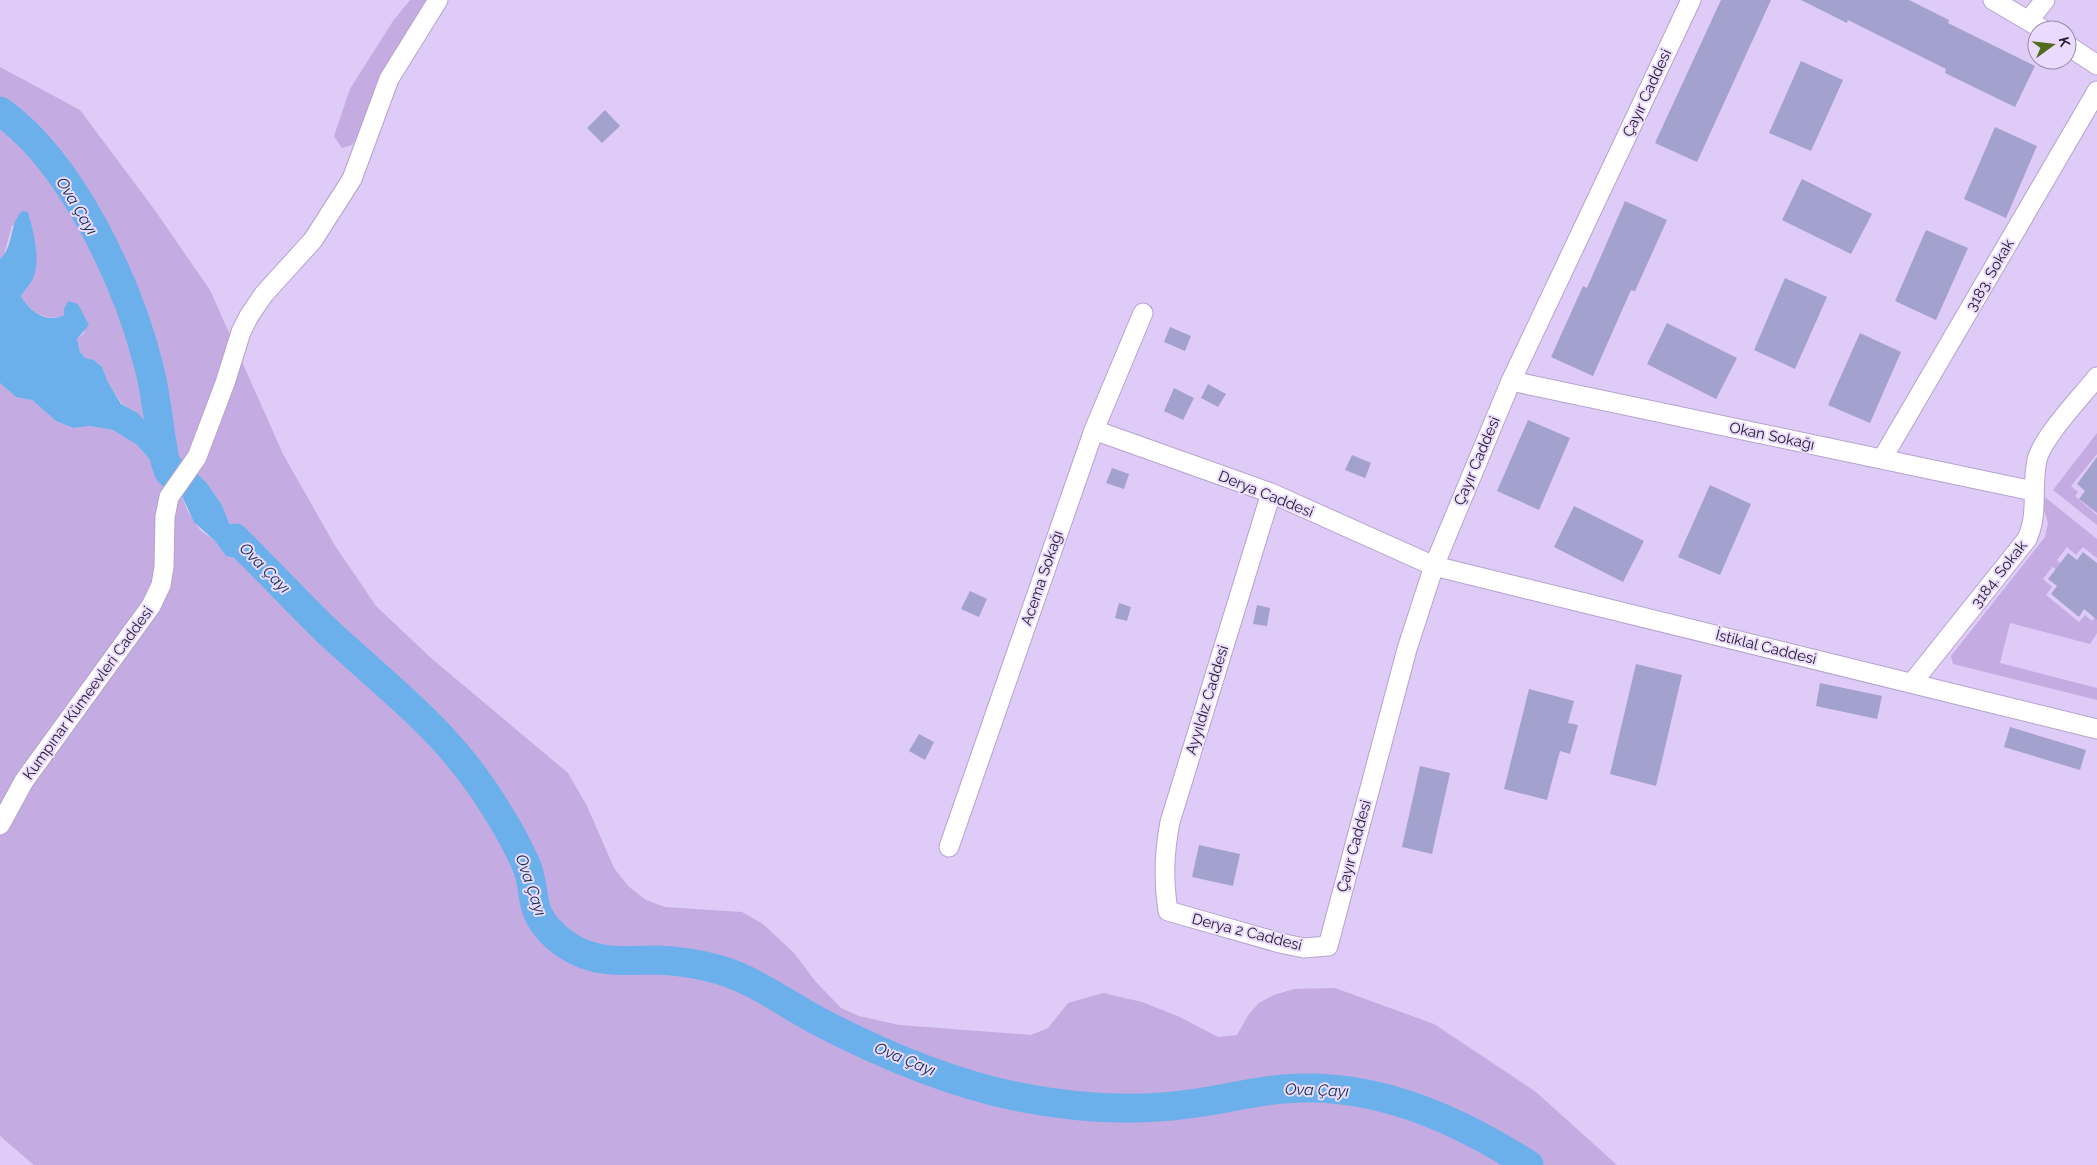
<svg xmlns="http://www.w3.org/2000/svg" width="2097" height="1165" font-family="Raleway,sans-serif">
<rect width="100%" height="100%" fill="#dfcbf7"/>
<path fill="#c4abe1" d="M 410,0 L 432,0 L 359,136 L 352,145 L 342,148 L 334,136 L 350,89 L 393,21 Z
M 0,67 L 80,110 L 154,209 L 210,290 L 283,454 L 334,544 L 376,606 L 431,658 L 568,773 L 587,806 L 614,868 L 628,886 L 646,900 L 665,907 L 742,912 L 763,924 L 794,953 L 816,982 L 841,1008 L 859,1016 L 899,1025 L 1031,1035 L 1048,1028 L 1068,1003 L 1103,993 L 1142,1002 L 1180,1017 L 1218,1037 L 1237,1035 L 1249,1014 L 1259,1003 L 1274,995 L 1294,989 L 1335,988 L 1434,1024 L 1536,1092 L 1617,1165 L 34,1165 L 0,1136 L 0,383 L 16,397 L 32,400 L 56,421 L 73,428 L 90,426 L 113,430 L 137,445 L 181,494 L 187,510 L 200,530 L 215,541 L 226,556 L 239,559 L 255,568 L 274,558 L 258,541 L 230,525 L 222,505 L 206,482 L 158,437 L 138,413 L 122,404 L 108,382 L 102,367 L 94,360 L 85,358 L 80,352 L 77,339 L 85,332 L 64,315 C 47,323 29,311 21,296 L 31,283 L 35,272 L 34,239 L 12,225 L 4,255 L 0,259 Z
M 2097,433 L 2097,454 L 2071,486 L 2078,492 L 2075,496 L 2097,515 L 2097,525 L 2053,490 Z
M 2046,498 L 2097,539 L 2097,558 L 2083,547 L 2076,555 L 2067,547 L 2057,560 L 2061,564 L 2056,569 L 2052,567 L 2043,579 L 2052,587 L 2046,595 L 2079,622 L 2085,615 L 2092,621 L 2097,615 L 2097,633 L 2090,644 L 2010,623 L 2000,663 L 2097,688 L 2097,700 L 1953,664 L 1951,656 L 2045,537 L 2048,523 L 2042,503 Z"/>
<path fill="#6cb0eb" d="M 22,211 L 28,212 C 33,231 42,261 32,281 C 29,286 24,291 21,296 C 29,311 47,324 64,315 L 64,309 L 68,301 L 78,304 L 89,325 L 77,339 L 80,352 L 85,358 L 94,360 L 102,367 L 108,382 L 121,404 L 138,413 L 158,437 L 206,482 L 222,505 L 230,525 L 258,541 L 274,558 L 273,562 L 255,568 L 239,559 L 226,556 L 215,541 L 194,522 L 181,494 L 137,445 L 113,430 L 90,426 L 73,428 L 56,421 L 32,400 L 16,397 L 0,383 L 0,259 C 14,247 9,224 22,211 Z"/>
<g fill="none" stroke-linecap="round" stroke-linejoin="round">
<path stroke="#6cb0eb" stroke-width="29" d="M 0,111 C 72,162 128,283 149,367 C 157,398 159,430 165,461 L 169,472 L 173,476
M 235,538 C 266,569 296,601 328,632 C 385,685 441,726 485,792 C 501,816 516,841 527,867 C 532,879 532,892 535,905 C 539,922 554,937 568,946 C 598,965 626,960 659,960 C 679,961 700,964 720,970 C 754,980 785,1003 816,1020 C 879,1053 949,1083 1019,1097 C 1075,1108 1133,1112 1189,1104 C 1228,1099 1265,1088 1305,1088 C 1386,1087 1462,1122 1529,1165"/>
</g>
<path fill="#a3a1cd" d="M 1721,0 L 1771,0 L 1697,162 L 1655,143 Z
M 1801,0 L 1909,0 L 1949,20 L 1948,23 L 2035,66 L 2015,107 L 1945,73 L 1946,69 L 1848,20 L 1847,23 Z
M 1801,61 L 1843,80 L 1811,151 L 1769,133 Z
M 605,110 L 620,126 L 602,143 L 587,128 Z
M 1995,127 L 2037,146 L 2006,218 L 1964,199 Z
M 1802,179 L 1872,214 L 1851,254 L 1782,220 Z
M 1625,201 L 1667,220 L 1635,291 L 1631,290 L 1593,376 L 1551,357 L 1583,286 L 1587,288 Z
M 1926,230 L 1968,248 L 1936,320 L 1895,301 Z
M 1785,278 L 1827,297 L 1795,369 L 1754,350 Z
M 1667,323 L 1737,358 L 1716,399 L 1647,364 Z
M 1170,327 L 1191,336 L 1185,351 L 1164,342 Z
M 1860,333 L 1901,352 L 1870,423 L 1828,405 Z
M 1208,384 L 1226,394 L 1218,407 L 1201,398 Z
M 1174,388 L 1194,398 L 1183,420 L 1164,411 Z
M 1528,420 L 1570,438 L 1539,510 L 1497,491 Z
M 1352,455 L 1371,463 L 1365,478 L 1345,470 Z
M 2097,457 L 2097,513 L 2079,499 L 2085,491 L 2077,484 Z
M 1112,468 L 1129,474 L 1124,489 L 1106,483 Z
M 1710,485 L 1751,504 L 1720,575 L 1678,557 Z
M 1574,506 L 1644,541 L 1623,582 L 1554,547 Z
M 2083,552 L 2097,563 L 2097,620 L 2084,609 L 2079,617 L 2051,594 L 2057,586 L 2048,579 L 2068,553 L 2077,560 Z
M 970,591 L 987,599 L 979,617 L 961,609 Z
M 1119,603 L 1131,607 L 1127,621 L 1115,618 Z
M 1257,605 L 1270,608 L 1267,626 L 1253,624 Z
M 1636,664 L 1682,675 L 1656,786 L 1610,774 Z
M 1820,683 L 1882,696 L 1877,719 L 1816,706 Z
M 1529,689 L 1574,701 L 1568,723 L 1578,725 L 1570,754 L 1560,751 L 1547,800 L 1504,789 Z
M 2010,727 L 2086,750 L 2080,770 L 2004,747 Z
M 919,734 L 934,742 L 925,760 L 909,751 Z
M 1420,766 L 1450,773 L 1432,854 L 1402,847 Z
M 1199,845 L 1240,854 L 1233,886 L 1192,877 Z"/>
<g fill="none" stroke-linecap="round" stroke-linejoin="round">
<defs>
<path id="minor" d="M 1993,0 L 2044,30
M 2029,20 L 2045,0
M 2067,45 L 2097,65
M 1511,381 L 2033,491
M 1094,430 L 1271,493 L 1434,566 L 2097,729
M 1882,459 L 2097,91
M 1271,493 L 1170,822 C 1164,853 1163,879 1168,911 L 1280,943 L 1304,948 L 1328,946 L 1407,649 L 1434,566 L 1511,381 L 1691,0
M 1912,683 L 2027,539 C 2039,513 2031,488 2037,460 C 2042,438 2081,397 2097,377
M 0,825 L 24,781 L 151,606 L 161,585 L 164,567 L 165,517 L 169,497 L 197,457 L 225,383 L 241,332 L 249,316 L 264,294 L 313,240 L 352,179 L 389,79 L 438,0
M 949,847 L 1094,430 L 1143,313"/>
</defs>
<use href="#minor" stroke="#b6a2cc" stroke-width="21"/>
<use href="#minor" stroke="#fff" stroke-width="19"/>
</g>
<g text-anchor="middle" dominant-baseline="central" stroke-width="4" stroke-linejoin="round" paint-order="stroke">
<g font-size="15" fill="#211a29" stroke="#eadafd">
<text transform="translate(1647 93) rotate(-65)">Çayır Caddesi</text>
<text transform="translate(1990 275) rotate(-60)">3183. Sokak</text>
<text transform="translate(1772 436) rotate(12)">Okan Sokağı</text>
<text transform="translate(1477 461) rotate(-67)">Çayır Caddesi</text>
<text transform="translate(1266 494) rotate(22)">Derya Caddesi</text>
<text transform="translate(1999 574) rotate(-52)">3184. Sokak</text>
<text transform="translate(1042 578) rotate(-71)">Acema Sokağı</text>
<text transform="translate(1766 647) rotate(14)">İstiklal Caddesi</text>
<text transform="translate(88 693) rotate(-54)">Kumpınar Kümeevleri Caddesi</text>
<text transform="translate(1207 700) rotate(-73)">Ayyıldız Caddesi</text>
<text transform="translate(1354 846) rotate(-75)">Çayır Caddesi</text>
<text transform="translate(1247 932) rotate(14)">Derya 2 Caddesi</text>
</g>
<g font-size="16" font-style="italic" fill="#102e46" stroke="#eadafd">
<text transform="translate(77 206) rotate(59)">Ova Çayı</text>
<text transform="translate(265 568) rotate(45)">Ova Çayı</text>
<text transform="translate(531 885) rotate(71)">Ova Çayı</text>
<text transform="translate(905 1059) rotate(22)">Ova Çayı</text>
<text transform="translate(1317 1090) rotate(2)">Ova Çayı</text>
</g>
</g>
<g transform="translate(2052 45) rotate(75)"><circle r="24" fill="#eadafd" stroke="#9a8da8"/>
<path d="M0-4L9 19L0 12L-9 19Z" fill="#526c1f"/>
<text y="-8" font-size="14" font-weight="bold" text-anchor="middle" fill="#211a29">K</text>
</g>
</svg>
